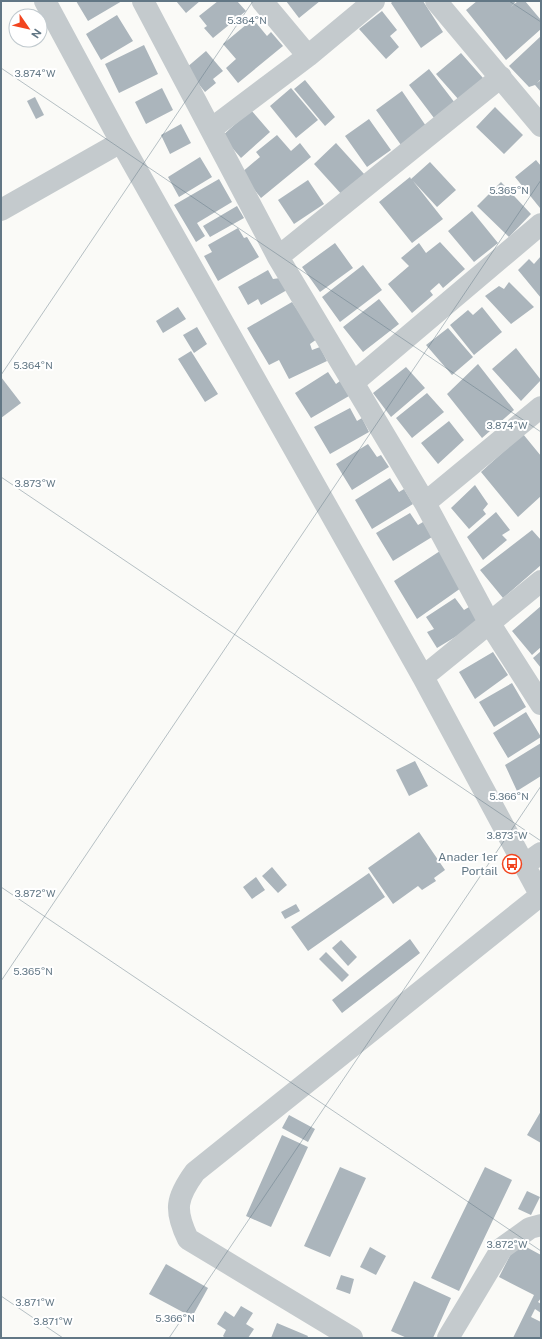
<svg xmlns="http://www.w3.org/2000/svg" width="542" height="1339" font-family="'Public Sans',sans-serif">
<rect width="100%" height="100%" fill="#fafaf7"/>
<path fill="#abb5bc" d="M 76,1 L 122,1 L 88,21 Z
M 176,1 L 200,1 L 186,13 Z
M 218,1 L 237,1 L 246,11 L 213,38 L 204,28 L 207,26 L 199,16 Z
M 286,1 L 320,1 L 299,18 Z
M 393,1 L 423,1 L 443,32 L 421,48 L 391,3 Z
M 477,1 L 514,1 L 515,3 L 511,7 L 518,1 L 525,1 L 541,20 L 541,29 L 506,60 L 466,10 Z
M 382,11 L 397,30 L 390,36 L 399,47 L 386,59 L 359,29 Z
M 117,15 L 133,41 L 101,60 L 86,34 Z
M 253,19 L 267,36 L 271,32 L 283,46 L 238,83 L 226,68 L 236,59 L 223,44 Z
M 541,36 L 541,79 L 537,83 L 541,80 L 541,92 L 535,85 L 529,87 L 509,66 Z
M 144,45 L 158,74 L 119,93 L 105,64 Z
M 206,51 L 223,71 L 213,79 L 216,83 L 205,92 L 186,68 Z
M 461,53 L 483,78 L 459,100 L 436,74 Z
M 429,69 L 455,103 L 434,118 L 409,85 Z
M 305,80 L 335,117 L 325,126 L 294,89 Z
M 162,88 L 173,110 L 146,124 L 135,102 Z
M 291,88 L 318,120 L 296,138 L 270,106 Z
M 402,91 L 426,126 L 401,145 L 376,110 Z
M 35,97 L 44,115 L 36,119 L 27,101 Z
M 495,107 L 523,135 L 504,154 L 476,127 Z
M 251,110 L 270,132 L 241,158 L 222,136 Z
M 369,119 L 391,150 L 367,167 L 345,136 Z
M 181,124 L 191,143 L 170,154 L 161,135 Z
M 277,135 L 291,151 L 300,143 L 311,157 L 261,198 L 241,173 L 260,157 L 256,152 Z
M 336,143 L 365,175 L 343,196 L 314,164 Z
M 200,157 L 212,177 L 179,197 L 168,177 Z
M 536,160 L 541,166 L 540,208 L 515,177 Z
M 430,162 L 456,190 L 437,207 L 413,181 L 443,219 L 412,243 L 379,202 L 410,177 L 411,179 Z
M 219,179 L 232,202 L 197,223 L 205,236 L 196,242 L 174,205 Z
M 308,180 L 324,204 L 294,224 L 278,200 Z
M 501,182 L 531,214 L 509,237 L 477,206 Z
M 237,206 L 244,218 L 210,237 L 203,226 Z
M 472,211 L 498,243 L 474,262 L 448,231 Z
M 238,228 L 244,238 L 247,237 L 259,257 L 218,281 L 204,256 L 212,252 L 208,245 Z
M 440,242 L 465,269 L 443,288 L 439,283 L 430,291 L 433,295 L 412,313 L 388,284 L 409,266 L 401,258 L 419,243 L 426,253 Z
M 335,243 L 353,268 L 320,292 L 302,267 Z
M 541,256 L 541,298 L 518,270 L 529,259 L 534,264 Z
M 363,265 L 382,290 L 340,322 L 322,297 Z
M 268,270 L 273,279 L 280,278 L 287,290 L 261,305 L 258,299 L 248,305 L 238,287 Z
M 509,282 L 534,307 L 511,324 L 485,296 L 499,286 L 504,289 Z
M 379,299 L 399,324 L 363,352 L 343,327 Z
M 292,302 L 317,339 L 310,344 L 312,350 L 320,347 L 327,361 L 289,379 L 279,360 L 269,365 L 247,328 Z
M 178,307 L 186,319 L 163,333 L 156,321 Z
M 482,307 L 502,332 L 474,355 L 450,325 L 468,310 L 473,315 Z
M 197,327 L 207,344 L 194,353 L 183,335 Z
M 448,328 L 473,357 L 452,375 L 426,345 Z
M 516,348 L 541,380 L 521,401 L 492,369 Z
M 191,351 L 218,394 L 205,402 L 178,359 Z
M 478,364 L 514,410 L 482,438 L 447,394 Z
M 406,367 L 425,388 L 391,417 L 373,393 Z
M 328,372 L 336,384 L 340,381 L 349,396 L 311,418 L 295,393 Z
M 1,377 L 21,403 L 1,418 Z
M 427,393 L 444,412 L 412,438 L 396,418 Z
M 350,408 L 357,421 L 362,418 L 369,432 L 330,454 L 314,427 Z
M 449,421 L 464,440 L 438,464 L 421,443 Z
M 523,434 L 541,456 L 541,496 L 518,517 L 481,472 Z
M 368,444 L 377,457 L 381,455 L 389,467 L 352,490 L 336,464 Z
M 390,478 L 399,492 L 404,489 L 413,504 L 372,529 L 355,500 Z
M 475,485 L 488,504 L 483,510 L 486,514 L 469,529 L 451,508 Z
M 496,512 L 510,530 L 502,535 L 507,540 L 483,560 L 467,537 Z
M 410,513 L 418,525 L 423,522 L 432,537 L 393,561 L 376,533 Z
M 532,530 L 541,540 L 541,565 L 503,598 L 480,570 Z
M 440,551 L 461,588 L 417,619 L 394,581 Z
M 455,598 L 464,610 L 469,607 L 480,622 L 437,648 L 427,632 L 434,629 L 426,617 Z
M 541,606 L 541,647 L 532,655 L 512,631 Z
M 541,651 L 541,668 L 533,658 Z
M 493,652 L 508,675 L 475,699 L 459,672 Z
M 512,683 L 526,707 L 494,727 L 479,702 Z
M 526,712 L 541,737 L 508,758 L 493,733 Z
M 541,743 L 541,776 L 517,791 L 505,765 Z
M 415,761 L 428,786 L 409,796 L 396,770 Z
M 419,832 L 445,870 L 434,878 L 436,881 L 422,890 L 418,886 L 393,904 L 368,868 Z
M 272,867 L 287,885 L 278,893 L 262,876 Z
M 369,873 L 385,897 L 308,951 L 291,927 Z
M 256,877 L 265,890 L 252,899 L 243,887 Z
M 296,904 L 300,911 L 285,919 L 281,912 Z
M 410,939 L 420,953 L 342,1013 L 332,1000 Z
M 341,940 L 357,957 L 348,966 L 332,948 Z
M 326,952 L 349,975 L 342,982 L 319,959 Z
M 541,1111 L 541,1143 L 527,1135 Z
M 289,1115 L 315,1129 L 308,1142 L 282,1128 Z
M 282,1135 L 308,1147 L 271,1227 L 246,1216 Z
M 340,1167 L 366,1178 L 330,1257 L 304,1246 Z
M 485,1167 L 512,1180 L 459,1291 L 431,1278 Z
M 527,1191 L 540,1197 L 531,1215 L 518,1209 Z
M 517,1242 L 541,1255 L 541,1298 L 538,1302 L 541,1304 L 541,1313 L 535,1309 L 531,1317 L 541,1322 L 541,1338 L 513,1338 L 534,1295 L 499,1277 Z
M 370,1247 L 386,1256 L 376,1275 L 360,1267 Z
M 166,1264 L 208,1288 L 192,1317 L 149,1294 Z
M 341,1275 L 354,1279 L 350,1294 L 336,1289 Z
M 414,1281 L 451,1298 L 433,1338 L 407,1338 L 391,1331 Z
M 241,1306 L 253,1313 L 246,1324 L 254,1329 L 248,1338 L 225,1338 L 223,1336 L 226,1330 L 217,1324 L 225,1311 L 234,1317 Z
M 277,1323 L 308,1336 L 307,1338 L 271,1338 Z"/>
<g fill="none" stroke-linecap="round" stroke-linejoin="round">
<path stroke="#c4cacd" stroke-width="22" d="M 45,1 L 121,142 L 423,677 L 541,896
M 143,1 L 278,257 L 425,503 L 490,624 L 541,704
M 262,1 L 308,56
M 436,1 L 541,126
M 211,129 L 308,56 L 374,1
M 1,210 L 121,142
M 278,257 L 501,77
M 354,382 L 541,224
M 425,503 L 541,407
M 423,677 L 541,581
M 524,865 L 541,853
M 352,1338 L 188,1239 C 174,1210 176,1198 195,1172 L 541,895
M 448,1338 L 502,1248 L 530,1228 L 541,1225"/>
</g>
<path fill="none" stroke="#627785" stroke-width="1" stroke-opacity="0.45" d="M 509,1 L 541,22M 1,68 L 541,432M 1,375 L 253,1M 1,477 L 541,841M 1,887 L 541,1251M 1,981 L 541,180M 1,1296 L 63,1338M 169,1338 L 541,786"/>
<defs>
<symbol id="bus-ring" viewBox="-11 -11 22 22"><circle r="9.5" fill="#fff" stroke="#f2451f" stroke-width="1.5"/><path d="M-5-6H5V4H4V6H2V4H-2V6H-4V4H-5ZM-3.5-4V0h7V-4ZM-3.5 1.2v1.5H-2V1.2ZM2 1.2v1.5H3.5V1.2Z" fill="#f2451f"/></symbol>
</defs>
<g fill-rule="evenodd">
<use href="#bus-ring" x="501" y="853" width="22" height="22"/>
</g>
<g text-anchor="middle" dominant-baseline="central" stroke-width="4" stroke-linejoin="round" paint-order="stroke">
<g font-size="12" fill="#627785" stroke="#fff" text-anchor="end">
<text x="498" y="857">Anader 1er<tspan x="498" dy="14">Portail</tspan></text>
</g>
</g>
<g font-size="10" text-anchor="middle" fill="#627785" stroke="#fff" stroke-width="4" stroke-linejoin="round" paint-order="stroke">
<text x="247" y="24">5.364°N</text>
<text x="35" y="77">3.874°W</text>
<text x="509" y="194">5.365°N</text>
<text x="33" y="369">5.364°N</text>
<text x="507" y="429">3.874°W</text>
<text x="35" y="487">3.873°W</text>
<text x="509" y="800">5.366°N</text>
<text x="507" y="839">3.873°W</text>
<text x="35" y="897">3.872°W</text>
<text x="33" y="975">5.365°N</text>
<text x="507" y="1248">3.872°W</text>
<text x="35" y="1306">3.871°W</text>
<text x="175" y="1322">5.366°N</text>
<text x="53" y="1325">3.871°W</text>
</g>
<rect width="542" height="1339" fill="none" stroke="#627785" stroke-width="4"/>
<g transform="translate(28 28) rotate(124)"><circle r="19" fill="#ffffff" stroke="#c0c9ce"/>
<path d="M0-3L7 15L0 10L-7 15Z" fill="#f2451f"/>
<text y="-6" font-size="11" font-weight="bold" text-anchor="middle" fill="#627785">N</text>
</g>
</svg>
